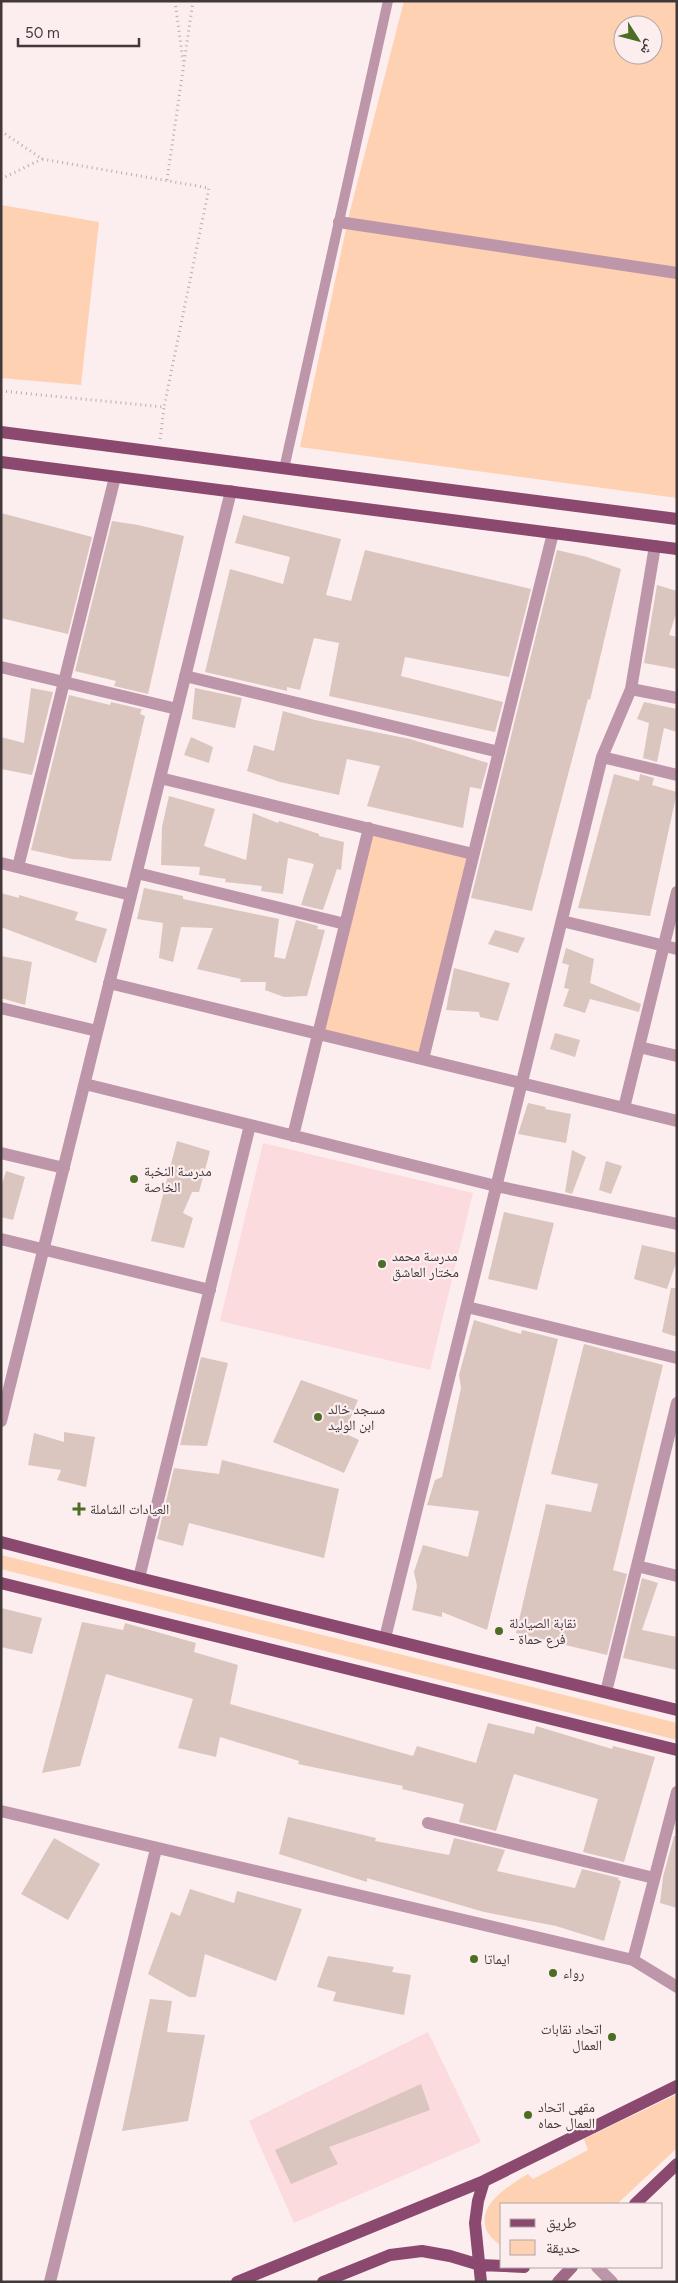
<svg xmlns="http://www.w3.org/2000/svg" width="678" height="2283" font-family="Figtree,'Noto Naskh Arabic',sans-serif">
<rect width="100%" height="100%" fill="#fcedef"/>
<path fill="#fcdbdf" d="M 263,1143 L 473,1193 L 430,1370 L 220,1321 Z
M 428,2032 L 481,2142 L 294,2223 L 249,2121 Z"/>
<path fill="#fdd1b1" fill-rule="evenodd" d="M 404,1 L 677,1 L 677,498 L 300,447 L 349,215 ZM 623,25 L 653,25 L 653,55 L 623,55 Z
M 1,205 L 99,222 L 81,385 L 1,378 Z
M 369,828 L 473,854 L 423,1059 L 318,1033 Z
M 1,1555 L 677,1723 L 677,1740 L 1,1569 Z
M 677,2094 L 677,2148 L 617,2204 L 502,2204 L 502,2247 C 498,2243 491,2238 488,2233 C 473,2206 510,2185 528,2174 L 533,2179 L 588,2150 L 584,2139 Z"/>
<path fill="#dbc5bf" d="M 1,513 L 92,537 L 68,634 L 1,618 Z
M 243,515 L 341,539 L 326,595 L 351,601 L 365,550 L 531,589 L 509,677 L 405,657 L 401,676 L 503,702 L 495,732 L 329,696 L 339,643 L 314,638 L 300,690 L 287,687 L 287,691 L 205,672 L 230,569 L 283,584 L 290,557 L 235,543 Z
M 112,521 L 138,525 L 184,536 L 148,694 L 114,686 L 116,681 L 75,671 Z
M 557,550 L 587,557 L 621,569 L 590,700 L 588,699 L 532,911 L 471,898 Z
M 657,585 L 677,591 L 677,611 L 669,635 L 677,637 L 677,669 L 644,663 Z
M 31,688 L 53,692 L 32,775 L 1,769 L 1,737 L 24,743 Z
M 195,688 L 242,698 L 235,728 L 192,719 Z
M 69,695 L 110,705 L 111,702 L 145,710 L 142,709 L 140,714 L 145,716 L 111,861 L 72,859 L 31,850 Z
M 644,702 L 677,709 L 677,732 L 664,728 L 657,762 L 643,758 L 649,723 L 637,719 Z
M 283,711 L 315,720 L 410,739 L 488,763 L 481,789 L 470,787 L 463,828 L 367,806 L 380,766 L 347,759 L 339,795 L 280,782 L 247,771 L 254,745 L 274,751 Z
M 191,737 L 213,747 L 209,763 L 184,755 Z
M 614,774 L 639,781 L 640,774 L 654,778 L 652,785 L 677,792 L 650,916 L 578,908 Z
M 169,796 L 215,809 L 204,846 L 246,860 L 253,813 L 278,823 L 279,821 L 304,829 L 319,834 L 319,836 L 344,842 L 341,870 L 337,869 L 323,910 L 301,905 L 314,864 L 288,858 L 283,894 L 261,891 L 262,886 L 225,882 L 226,879 L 199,875 L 200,867 L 161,865 L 162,827 Z
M 144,888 L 183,896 L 183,899 L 279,919 L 274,957 L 285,959 L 296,920 L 318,926 L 317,929 L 325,930 L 307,996 L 284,997 L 265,990 L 266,982 L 240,982 L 241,979 L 197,969 L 213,928 L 181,927 L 173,962 L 159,958 L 163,923 L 137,919 Z
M 1,893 L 19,898 L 19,895 L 78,912 L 75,920 L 107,929 L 96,963 L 1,927 Z
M 495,930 L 525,938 L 518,953 L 488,944 Z
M 566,948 L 594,959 L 590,983 L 641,1004 L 639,1012 L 590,999 L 585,1013 L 563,1006 L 569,989 L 564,988 L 569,965 L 562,963 Z
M 1,956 L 32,962 L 25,1005 L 1,998 Z
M 454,968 L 510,983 L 498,1021 L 480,1017 L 479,1012 L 446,1010 Z
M 555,1033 L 580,1040 L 575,1057 L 550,1049 Z
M 528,1103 L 546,1107 L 545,1109 L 571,1114 L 566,1143 L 518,1134 Z
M 177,1141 L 210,1151 L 199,1192 L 192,1192 L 183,1213 L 193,1218 L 184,1248 L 151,1241 Z
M 572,1150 L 586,1157 L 572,1194 L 565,1192 Z
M 606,1161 L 622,1166 L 611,1194 L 599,1190 Z
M 6,1171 L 25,1177 L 13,1220 L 1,1217 L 1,1188 Z
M 504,1212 L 554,1223 L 537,1290 L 488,1279 Z
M 642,1245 L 677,1253 L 677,1260 L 667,1289 L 634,1279 Z
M 671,1288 L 677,1288 L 677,1337 L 662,1332 Z
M 474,1320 L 521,1334 L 522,1330 L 558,1339 L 487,1630 L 442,1612 L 442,1617 L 412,1610 L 417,1586 L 414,1572 L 423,1545 L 468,1557 L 479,1511 L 427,1505 L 435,1480 L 442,1477 L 461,1388 L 459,1375 Z
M 584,1344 L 663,1365 L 613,1570 L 627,1574 L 607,1655 L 516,1633 L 546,1504 L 591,1512 L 598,1484 L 551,1474 Z
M 201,1357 L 228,1363 L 207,1446 L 180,1445 Z
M 301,1380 L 358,1400 L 344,1433 L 359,1440 L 344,1473 L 273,1442 Z
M 64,1432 L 95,1437 L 86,1487 L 57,1480 L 61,1470 L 28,1465 L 34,1433 L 64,1442 Z
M 222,1460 L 339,1489 L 324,1558 L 189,1523 L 183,1546 L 157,1539 L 174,1468 L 219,1474 Z
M 642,1578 L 658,1583 L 642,1630 L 677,1637 L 677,1670 L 623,1658 Z
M 1,1608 L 42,1618 L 32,1654 L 1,1647 Z
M 82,1622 L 123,1630 L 125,1623 L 196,1643 L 194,1652 L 238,1665 L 230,1704 L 413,1756 L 417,1746 L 476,1763 L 488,1723 L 534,1734 L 536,1726 L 612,1749 L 613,1746 L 655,1757 L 624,1862 L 583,1852 L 598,1799 L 514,1774 L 496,1831 L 459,1822 L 464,1804 L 402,1789 L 403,1786 L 298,1764 L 299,1761 L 220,1737 L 216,1757 L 178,1748 L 193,1699 L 106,1674 L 80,1766 L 42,1773 Z
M 288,1817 L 376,1838 L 375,1841 L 449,1855 L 454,1838 L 505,1850 L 497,1871 L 575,1888 L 582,1869 L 619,1878 L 618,1880 L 621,1881 L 604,1941 L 556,1926 L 484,1912 L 367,1878 L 367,1882 L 279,1854 Z
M 674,1836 L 677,1836 L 677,1908 L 660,1903 L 663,1877 Z
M 54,1838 L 100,1864 L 68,1920 L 21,1894 Z
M 190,1889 L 234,1903 L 237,1891 L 302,1909 L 276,1981 L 205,1954 L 196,1997 L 189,1997 L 148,1974 L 171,1912 L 180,1916 Z
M 328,1956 L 394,1967 L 392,1972 L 411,1975 L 404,2015 L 333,2001 L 336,1992 L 317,1987 Z
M 150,1999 L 172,2001 L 167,2032 L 205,2035 L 188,2121 L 122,2131 Z
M 421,2084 L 430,2110 L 329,2147 L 338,2164 L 291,2184 L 275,2150 Z"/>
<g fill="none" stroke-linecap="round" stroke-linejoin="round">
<path stroke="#b9acae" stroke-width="3" stroke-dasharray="1 4" stroke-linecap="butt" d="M 175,1 L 183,61
M 1,131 L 42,159 L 209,188 L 164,407
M 1,179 L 42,159
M 167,180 L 193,1
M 1,391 L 164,407 L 160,441"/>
<path stroke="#bd96aa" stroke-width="10" d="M 284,469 L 388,1"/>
<path stroke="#bd96aa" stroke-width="12" d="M 339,222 L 677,273
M 1,667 L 177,709
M 185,676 L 499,752
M 631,689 L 677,698
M 602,757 L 677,775
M 160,778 L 473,854
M 1,863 L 131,895
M 18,867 L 115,477
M 137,873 L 345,924
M 562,921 L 677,949
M 109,983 L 677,1121
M 1,1008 L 97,1031
M 639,1047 L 677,1056
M 423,1059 L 553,533
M 85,1084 L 496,1186 L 677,1224
M 624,1108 L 677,892
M 293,1136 L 369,828
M 1,1153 L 64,1168
M 1,1239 L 210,1290
M 467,1307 L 677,1358
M 1,1421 L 231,491
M 637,1566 L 677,1576
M 139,1578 L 250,1125
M 385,1638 L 602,757 L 631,689 L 655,546
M 606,1692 L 677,1403
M 1,1811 L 633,1960 L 677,1987
M 428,1823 L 654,1878
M 633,1960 L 677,1792
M 597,2267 L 612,2282
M 50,2282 L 156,1849"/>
<path stroke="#a16988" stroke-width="12" d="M 558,2282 L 572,2267"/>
<path stroke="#8b496f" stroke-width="12" d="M 1,432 L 677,519
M 1,462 L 677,549
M 1,1542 L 139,1578 L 677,1710
M 1,1583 L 677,1750
M 635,2204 L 677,2164
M 237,2282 L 484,2181 L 677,2086
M 323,2282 L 390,2255 L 422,2251 L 450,2256 L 480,2265 L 524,2267
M 481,2282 L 475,2223 L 478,2201 L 484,2181"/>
</g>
<g fill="#4b6d24" stroke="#fcedef" stroke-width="2">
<circle cx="134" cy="1179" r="5"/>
<circle cx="382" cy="1264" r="5"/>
<circle cx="318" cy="1417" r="5"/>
<path d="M76.5 1501.5h5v5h5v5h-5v5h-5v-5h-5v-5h5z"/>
<circle cx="499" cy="1631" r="5"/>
<circle cx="474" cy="1959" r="5"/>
<circle cx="553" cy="1973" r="5"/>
<circle cx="612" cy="2037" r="5"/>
<circle cx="528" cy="2115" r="5"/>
</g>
<g text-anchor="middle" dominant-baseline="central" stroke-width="4.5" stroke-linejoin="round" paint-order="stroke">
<g font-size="14" fill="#413839" stroke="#fcedef" text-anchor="start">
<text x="144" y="1171">مدرسة النخبة<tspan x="144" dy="16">الخاصة</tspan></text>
<text x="392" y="1256">مدرسة محمد<tspan x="392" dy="16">مختار العاشق</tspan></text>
<text x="328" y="1409">مسجد خالد<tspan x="328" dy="16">ابن الوليد</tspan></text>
<text x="90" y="1509">العيادات الشاملة</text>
<text x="509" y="1623">نقابة الصيادلة<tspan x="509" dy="16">- فرع حماة</tspan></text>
<text x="484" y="1959">ايماتا</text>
<text x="563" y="1973">رواء</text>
<text x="602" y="2029" text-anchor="end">اتحاد نقابات<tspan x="602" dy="16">العمال</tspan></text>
<text x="538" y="2107">مقهى اتحاد<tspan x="538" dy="16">العمال حماه</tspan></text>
</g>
</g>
<rect width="678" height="2283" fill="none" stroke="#413839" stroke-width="5"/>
<rect x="500" y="2203" width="162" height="65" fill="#fcedef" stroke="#b1a5a6"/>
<rect x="510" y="2219" width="25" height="8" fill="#8b496f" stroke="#b1a5a6"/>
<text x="546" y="2228" font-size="15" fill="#413839">طريق</text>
<rect x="510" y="2240" width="25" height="15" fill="#fdd1b1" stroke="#b1a5a6"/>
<text x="546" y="2253" font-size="15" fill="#413839">حديقة</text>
<g transform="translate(638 40) rotate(126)"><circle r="24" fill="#fcedef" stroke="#b1a5a6"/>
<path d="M0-4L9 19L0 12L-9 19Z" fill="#4b6d24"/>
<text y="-8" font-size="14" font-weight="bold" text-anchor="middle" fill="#413839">ش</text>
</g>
<path d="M18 38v8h121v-8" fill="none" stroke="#413839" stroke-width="2.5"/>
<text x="25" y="38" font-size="15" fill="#413839" stroke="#fcedef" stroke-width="4" paint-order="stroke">50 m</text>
</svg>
